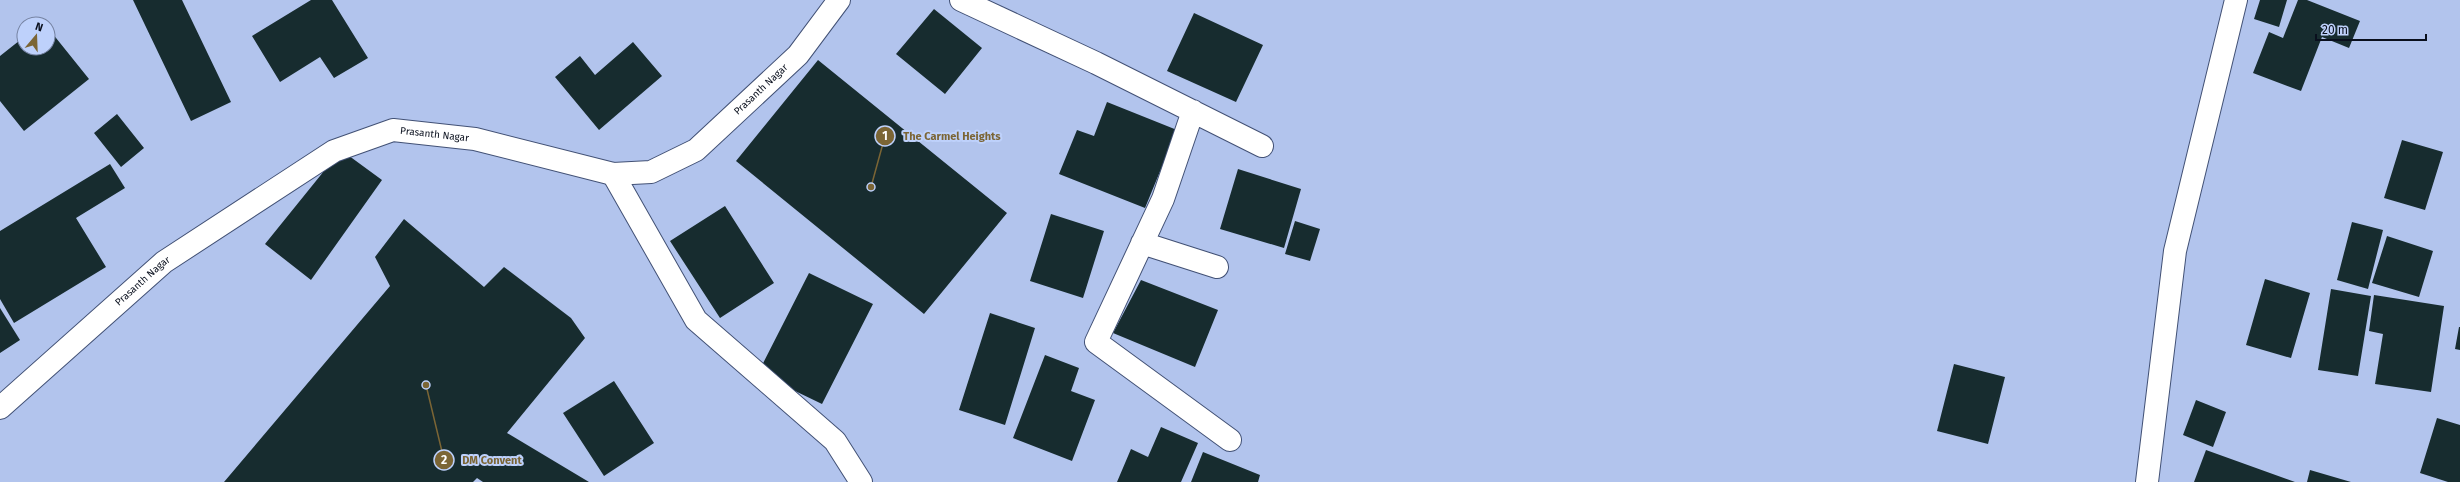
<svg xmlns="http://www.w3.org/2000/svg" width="2460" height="482" font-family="'Fira Sans',sans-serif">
<rect width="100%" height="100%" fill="#b2c4ed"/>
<path fill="#172c2f" d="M 133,0 L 182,0 L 231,102 L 191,121 Z
M 311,0 L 332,0 L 368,58 L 334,78 L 320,57 L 280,82 L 252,36 Z
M 2260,0 L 2287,0 L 2279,27 L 2254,19 Z
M 2298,0 L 2307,0 L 2360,21 L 2349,48 L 2322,37 L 2301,91 L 2253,73 L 2269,32 L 2283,38 Z
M 934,9 L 982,48 L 945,94 L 896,54 Z
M 1194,13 L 1263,45 L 1236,102 L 1167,71 Z
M 48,28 L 89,79 L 24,131 L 0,101 L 0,56 L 24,37 L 24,48 L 48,48 Z
M 633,42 L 662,76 L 599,130 L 555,77 L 580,56 L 595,75 Z
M 818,60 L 1007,213 L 924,314 L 736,161 Z
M 1107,102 L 1177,130 L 1145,208 L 1059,174 L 1077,130 L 1094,136 Z
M 117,114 L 144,148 L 121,167 L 94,133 Z
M 2402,140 L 2443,152 L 2425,210 L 2384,198 Z
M 341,150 L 382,180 L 311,280 L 265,244 Z
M 110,164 L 125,188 L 76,218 L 106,267 L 14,323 L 0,299 L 0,231 Z
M 1238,169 L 1301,189 L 1284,248 L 1220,229 Z
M 725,206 L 774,283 L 720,318 L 670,241 Z
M 1051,214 L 1104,231 L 1083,298 L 1030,281 Z
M 404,219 L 484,287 L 504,267 L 571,318 L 585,338 L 507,433 L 589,482 L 483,482 L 477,478 L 473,482 L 224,482 L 390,286 L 375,257 Z
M 1295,221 L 1320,229 L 1310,261 L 1285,254 Z
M 2352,222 L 2383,230 L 2368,289 L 2337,280 Z
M 2387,236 L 2433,251 L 2419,297 L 2372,283 Z
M 809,273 L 873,304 L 822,404 L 758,373 Z
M 2265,279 L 2310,293 L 2291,358 L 2246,345 Z
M 1141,280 L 1218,310 L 1195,367 L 1113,333 Z
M 2331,289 L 2371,296 L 2358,376 L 2318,370 Z
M 2374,295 L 2444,306 L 2431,392 L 2375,384 L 2383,334 L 2369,331 Z
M 0,308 L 20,340 L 0,353 Z
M 990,313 L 1035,328 L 1005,425 L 959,410 Z
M 2459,327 L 2460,327 L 2460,350 L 2455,349 Z
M 1045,355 L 1079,368 L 1071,391 L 1095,400 L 1072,461 L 1013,438 Z
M 1954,364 L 2005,377 L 1988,444 L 1937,431 Z
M 614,381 L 654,443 L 604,476 L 563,413 Z
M 2196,400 L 2226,412 L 2213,447 L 2183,435 Z
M 2437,418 L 2460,425 L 2460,482 L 2448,482 L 2420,473 Z
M 1161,427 L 1198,443 L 1181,482 L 1117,482 L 1131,449 L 1148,457 Z
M 2206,450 L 2295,482 L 2194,482 Z
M 1203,452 L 1260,475 L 1258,482 L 1191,482 Z
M 2310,470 L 2351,482 L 2307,482 Z"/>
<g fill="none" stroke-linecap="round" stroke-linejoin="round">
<defs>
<path id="street" d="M 961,0 L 1096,63 L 1262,146
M 1193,111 L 1163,199 L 1096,342 L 1230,440
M 613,174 L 696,320 L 835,441 L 861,482
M 1142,243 L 1217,267
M 2147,482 L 2175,251 L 2236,0"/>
<g id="secondary">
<path id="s1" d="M 0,408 L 164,262 L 334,151 L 393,130 L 475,139 L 613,174 L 651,172 L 696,150 L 798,55 L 839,0"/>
</g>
</defs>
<use href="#street" stroke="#425175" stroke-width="24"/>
<use href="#secondary" stroke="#425175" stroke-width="24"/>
<use href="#street" stroke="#fff" stroke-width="22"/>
<use href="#secondary" stroke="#fff" stroke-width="22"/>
</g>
<g text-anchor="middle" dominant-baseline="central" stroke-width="4" stroke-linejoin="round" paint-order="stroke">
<g font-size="10" fill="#090f1d" stroke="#bed1fb">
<text stroke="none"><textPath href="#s1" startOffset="887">Prasanth Nagar</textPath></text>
<text stroke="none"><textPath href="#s1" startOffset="527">Prasanth Nagar</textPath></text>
<text stroke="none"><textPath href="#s1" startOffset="191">Prasanth Nagar</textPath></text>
</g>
</g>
<path fill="none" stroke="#7b6535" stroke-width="1.5" d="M871 187L885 136M426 385L444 460"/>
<g fill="#7b6535" stroke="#bed1fb" stroke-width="1.5">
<circle cx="871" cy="187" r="4"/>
<circle cx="426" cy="385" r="4"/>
<circle cx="885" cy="136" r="10"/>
<circle cx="444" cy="460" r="10"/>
</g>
<g font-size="12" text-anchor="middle" font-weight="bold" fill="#fff">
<text x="885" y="140">1</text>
<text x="444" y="464">2</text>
</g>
<g font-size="11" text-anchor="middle" font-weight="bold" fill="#7b6535" stroke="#bed1fb" stroke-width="4" stroke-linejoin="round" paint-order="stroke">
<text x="952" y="140">The Carmel Heights</text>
<text x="492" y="464">DM Convent</text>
</g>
<g transform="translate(36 36) rotate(19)"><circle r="19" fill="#bed1fb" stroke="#7683a2"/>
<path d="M0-3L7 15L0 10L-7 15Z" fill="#7b6535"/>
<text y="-6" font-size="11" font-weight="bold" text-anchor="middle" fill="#090f1d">N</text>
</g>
<path d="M2316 34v6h110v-6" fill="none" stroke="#090f1d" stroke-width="2"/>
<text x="2322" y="34" font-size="12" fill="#090f1d" stroke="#bed1fb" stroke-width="3" paint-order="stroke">20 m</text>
</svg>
